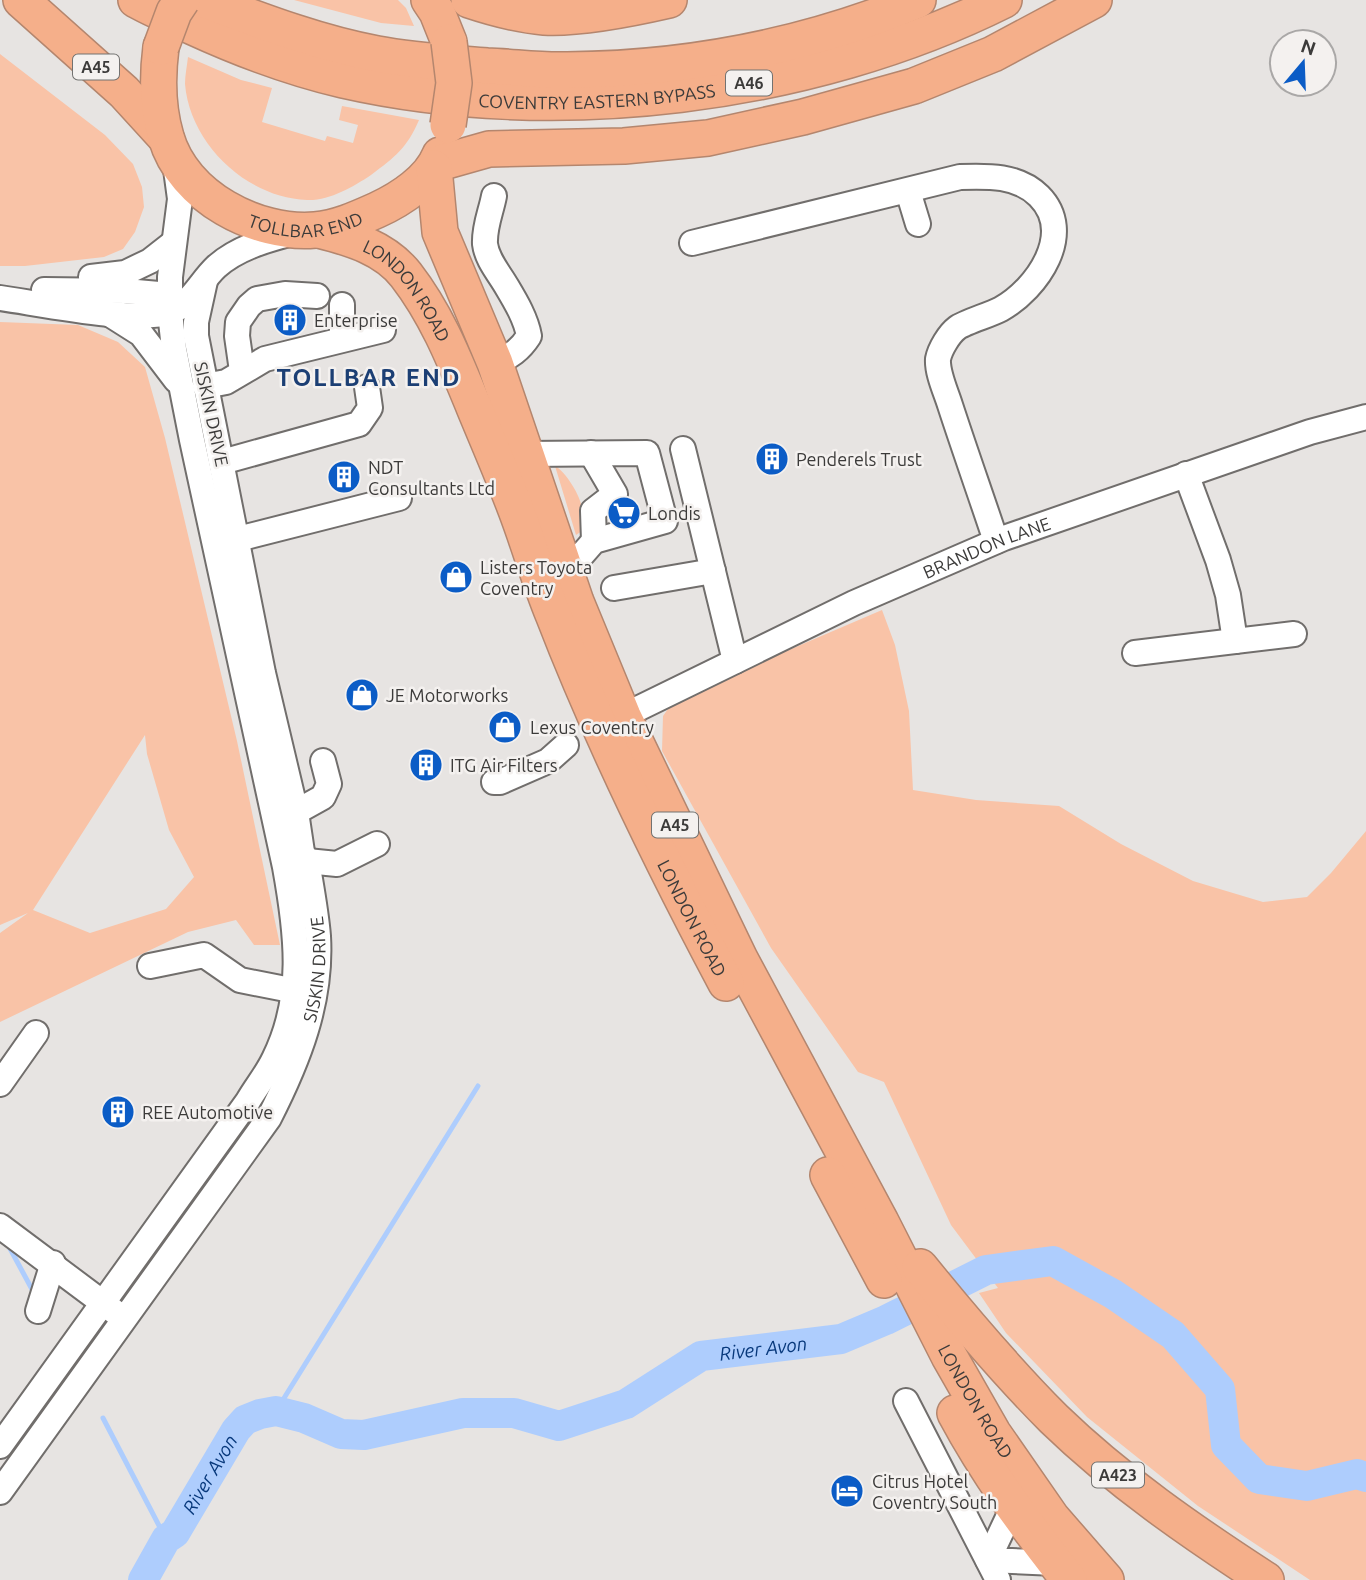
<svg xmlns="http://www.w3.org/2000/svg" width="1366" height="1580" font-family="Ubuntu,sans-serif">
<rect width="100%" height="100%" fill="#e7e4e2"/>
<path fill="#f9c3a7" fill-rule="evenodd" d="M 294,0 L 398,0 L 406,8 L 414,26 L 381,23 Z
M 0,54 L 105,135 L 133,164 L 142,187 L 144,207 L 135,232 L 123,249 L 104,257 L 25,266 L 0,266 Z
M 188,57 L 241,80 L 272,88 L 262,122 L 325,141 L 327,136 L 353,143 L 358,125 L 339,120 L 342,106 L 419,120 C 407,148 395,157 371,175 C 353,187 329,201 307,200 C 247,198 190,144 185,84 C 185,75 187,66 188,57 Z
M 0,322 L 78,325 L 118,342 L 145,367 L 165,438 L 237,741 L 280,945 L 254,945 L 236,920 L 188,932 L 0,1022 L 0,933 L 28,913 L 0,925 ZM 145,735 L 147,754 L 169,830 L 194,877 L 166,909 L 90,933 L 33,910 Z
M 555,466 C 566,472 580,495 582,508 C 583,515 582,524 582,531 L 576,535 Z
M 882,610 L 895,645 L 909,711 L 913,790 L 976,800 L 1059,806 L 1121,844 L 1193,881 L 1263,902 L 1307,897 L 1331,873 L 1366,831 L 1366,1580 L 1310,1580 L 1198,1506 L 1087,1417 L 1006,1333 L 979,1293 L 998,1288 L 951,1225 L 884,1082 L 858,1072 L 771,948 L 662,751 L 663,716 L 675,699 Z"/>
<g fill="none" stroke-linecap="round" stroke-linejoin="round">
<path stroke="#aecdfd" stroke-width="5" d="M 7,1243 L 34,1293
M 276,1411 L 478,1086
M 103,1418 L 166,1539"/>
<path stroke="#aecdfd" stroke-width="30" id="s1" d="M 143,1580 L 166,1539 L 175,1533 L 236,1430 L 245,1420 L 260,1414 L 276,1411 L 304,1418 L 341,1434 L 364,1435 L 463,1413 L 514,1413 L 559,1426 L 626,1404 L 701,1356 L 841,1339 L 886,1320 L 986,1270 L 1053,1261 L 1113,1294 L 1173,1335 L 1220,1389 L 1226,1445 L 1259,1479 L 1307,1486 L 1357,1474 L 1366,1477"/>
<defs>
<g id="minor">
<path d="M 908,191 L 918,224"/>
<path d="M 494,196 C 491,212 484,227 485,244 C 487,260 499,273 507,287 C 516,302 526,319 529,336 C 520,350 510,357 495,363"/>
<path d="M 692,243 L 960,177 C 988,176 1018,175 1039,196 C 1076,233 1037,289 1001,309 C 990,315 965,322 957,328 C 949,334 940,349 938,359 C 937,373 946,392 950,405 C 965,451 981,496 996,541"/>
<path d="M 91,277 L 125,273 L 150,261 L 173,243"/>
<path d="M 44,290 L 125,291 L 170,295 L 182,305"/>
<path d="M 0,298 C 37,303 138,324 170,312 C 190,305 201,281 216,267 C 237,248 266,240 293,233"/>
<path d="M 111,315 L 141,334 L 176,380"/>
<path d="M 342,339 L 342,305"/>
<path d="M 242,371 L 237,336 L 238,322 L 249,306 L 257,299 L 285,294 L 317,296"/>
<path d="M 205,386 L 226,382 L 265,359 L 383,330"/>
<path d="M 683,449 L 735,661"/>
<path d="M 591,453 L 615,494 L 593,511 L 594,541"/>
<path d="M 525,454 L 647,453 L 665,521 L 594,541 L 566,573"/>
<path d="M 222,462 L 359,424 L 370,408 L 367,387"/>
<path d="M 238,539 L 399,498"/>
<path d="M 614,588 L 713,571"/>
<path d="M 1235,641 L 1294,634"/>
<path d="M 1135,653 L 1235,641 L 1228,595 L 1218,560 L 1186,474"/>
<path id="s2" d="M 623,716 L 854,603 L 1004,538 L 1310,432 L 1366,417"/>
<path d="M 494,782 L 500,782 L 548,761 L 566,745"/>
<path d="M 296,812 L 323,797 L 329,784 L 323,761"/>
<path d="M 292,865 L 307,861 L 337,864 L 377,844"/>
<path d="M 150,966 L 204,955 L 240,980 L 311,994"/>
<path d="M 0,1084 L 36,1033"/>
<path d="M 0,1226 L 115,1312"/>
<path d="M 38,1311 L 53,1263"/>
<path d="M 906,1401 L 998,1580"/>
<path d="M 0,1446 L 248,1101 C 256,1087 267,1074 274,1059 C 305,997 297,933 285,867 L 192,440 L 174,349 L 170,312 L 170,277 L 180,199 L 175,162"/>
<path id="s3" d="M 0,1492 L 269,1118 C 298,1061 322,1002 318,936 C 316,911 311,886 307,861 L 302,852 L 296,812 L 263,673 L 196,336 L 196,322 L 205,281"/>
<path d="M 1013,1507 L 988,1560 L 1055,1563"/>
</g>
<g id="highway">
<path d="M 21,0 L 124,92 L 166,138"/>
<path id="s4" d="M 136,0 C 154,10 174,18 193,27 C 241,49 291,68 343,80 C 555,128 810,97 1004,0"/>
<path d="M 205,0 C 261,21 318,43 377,54 C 413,61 451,63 487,66 C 514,67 540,71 567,70 C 687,69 807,46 918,0"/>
<path d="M 429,0 L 437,12 L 449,42"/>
<path d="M 469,0 C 493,8 519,15 544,17 C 579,19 634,8 669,0"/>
<path id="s5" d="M 161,47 C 157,78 157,107 166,137 C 183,197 257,235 315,230 C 337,228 357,219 377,210 C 401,199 430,180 440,155"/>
<path d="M 436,164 L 489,149 L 624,146 L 708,138 L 803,117 L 914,86 L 993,54 L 1094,0"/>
<path id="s6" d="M 434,168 L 440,232 L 495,363 L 576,602 L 623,716 L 740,959 L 881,1222 L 949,1356 L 993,1433 L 1052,1518 L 1106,1580"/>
<path id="s7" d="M 319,230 C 351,238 385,248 406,275 C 437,315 455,361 474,407 C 488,441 503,475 516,510 C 529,544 539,580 553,614 C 602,741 662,863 726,983"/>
<path d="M 828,1175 L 884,1280"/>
<path d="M 920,1267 C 963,1320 1006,1371 1054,1419 C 1118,1481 1192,1532 1266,1580"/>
<path d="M 955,1413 C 987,1473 1027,1527 1069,1580"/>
</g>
</defs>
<use href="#minor" stroke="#716e6c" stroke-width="28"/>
<use href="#highway" stroke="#b4866e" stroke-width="38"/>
<use href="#minor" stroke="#fff" stroke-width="24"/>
<use href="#highway" stroke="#f5af8a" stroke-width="35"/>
<defs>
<path id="highway-bridge" d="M 161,47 L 174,12 L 182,0
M 448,125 L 454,83 L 449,42"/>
</defs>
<use href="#highway-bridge" stroke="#b4866e" stroke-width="38" stroke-linecap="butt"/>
<use href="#highway-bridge" stroke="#f5af8a" stroke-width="35"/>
</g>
<defs>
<symbol id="building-disc" viewBox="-11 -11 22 22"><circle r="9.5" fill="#0b5cc6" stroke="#f4f1ef"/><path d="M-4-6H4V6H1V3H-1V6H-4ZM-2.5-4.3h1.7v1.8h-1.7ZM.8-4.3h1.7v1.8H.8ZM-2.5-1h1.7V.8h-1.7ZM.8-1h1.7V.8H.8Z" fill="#fff"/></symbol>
<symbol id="supermarket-disc" viewBox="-11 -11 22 22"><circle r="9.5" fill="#0b5cc6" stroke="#f4f1ef"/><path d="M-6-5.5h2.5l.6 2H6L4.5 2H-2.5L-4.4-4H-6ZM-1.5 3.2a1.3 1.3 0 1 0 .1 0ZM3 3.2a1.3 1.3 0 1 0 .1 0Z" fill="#fff"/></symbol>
<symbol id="shop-disc" viewBox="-11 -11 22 22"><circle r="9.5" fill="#0b5cc6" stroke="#f4f1ef"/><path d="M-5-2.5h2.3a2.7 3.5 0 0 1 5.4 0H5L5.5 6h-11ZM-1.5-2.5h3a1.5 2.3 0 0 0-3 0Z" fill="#fff"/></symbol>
<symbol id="hotel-disc" viewBox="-11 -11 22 22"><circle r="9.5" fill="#0b5cc6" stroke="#f4f1ef"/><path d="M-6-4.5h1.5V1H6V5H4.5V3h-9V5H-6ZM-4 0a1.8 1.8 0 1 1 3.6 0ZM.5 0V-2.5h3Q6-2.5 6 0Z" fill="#fff"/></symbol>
</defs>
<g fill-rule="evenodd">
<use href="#building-disc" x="271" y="301" width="38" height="38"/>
<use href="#building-disc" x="753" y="440" width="38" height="38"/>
<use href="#building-disc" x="325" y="458" width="38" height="38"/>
<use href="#supermarket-disc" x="605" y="494" width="38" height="38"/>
<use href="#shop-disc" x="437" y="558" width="38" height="38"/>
<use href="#shop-disc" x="343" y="676" width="38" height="38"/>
<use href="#shop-disc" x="486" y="708" width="38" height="38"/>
<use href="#building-disc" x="407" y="746" width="38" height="38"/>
<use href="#building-disc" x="99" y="1093" width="38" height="38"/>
<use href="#hotel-disc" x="828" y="1472" width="38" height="38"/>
</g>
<g text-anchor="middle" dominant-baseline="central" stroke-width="5" stroke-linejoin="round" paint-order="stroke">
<g fill="#f4f1ef" stroke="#737270" stroke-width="2">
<rect x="73" y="54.5" width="46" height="25" rx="5"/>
<rect x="726" y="70.5" width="46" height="25" rx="5"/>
<rect x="652" y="812.5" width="46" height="25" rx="5"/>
<rect x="1092" y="1462.5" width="52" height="25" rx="5"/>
</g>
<g font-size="16" font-weight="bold" fill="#3c3b3a">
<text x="96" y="67">A45</text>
<text x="749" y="83">A46</text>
<text x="675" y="825">A45</text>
<text x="1118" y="1475">A423</text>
</g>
<g font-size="18" fill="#3c3b3a" stroke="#f4f1ef">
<text stroke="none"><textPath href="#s4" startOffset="478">COVENTRY EASTERN BYPASS</textPath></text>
<text stroke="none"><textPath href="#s5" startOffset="270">TOLLBAR END</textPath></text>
<text stroke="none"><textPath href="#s7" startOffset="112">LONDON ROAD</textPath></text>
<text transform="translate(212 414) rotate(78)">SISKIN DRIVE</text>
<text stroke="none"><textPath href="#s2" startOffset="401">BRANDON LANE</textPath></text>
<text stroke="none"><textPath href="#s7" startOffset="805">LONDON ROAD</textPath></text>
<text stroke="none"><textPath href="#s3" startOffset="618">SISKIN DRIVE</textPath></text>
<text stroke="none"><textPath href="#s6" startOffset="1353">LONDON ROAD</textPath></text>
</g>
<g font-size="18" fill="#3c3b3a" stroke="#f4f1ef" text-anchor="start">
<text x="314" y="320">Enterprise</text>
<text x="796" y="459">Penderels Trust</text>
<text x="368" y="467">NDT<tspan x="368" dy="21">Consultants Ltd</tspan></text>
<text x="648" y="513">Londis</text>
<text x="480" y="567">Listers Toyota<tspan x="480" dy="21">Coventry</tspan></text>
<text x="386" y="695">JE Motorworks</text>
<text x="530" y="727">Lexus Coventry</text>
<text x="450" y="765">ITG Air Filters</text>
<text x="142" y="1112">REE Automotive</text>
<text x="872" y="1481">Citrus Hotel<tspan x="872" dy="21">Coventry South</tspan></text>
</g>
<g font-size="19" font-style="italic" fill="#08397c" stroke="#f4f1ef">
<text stroke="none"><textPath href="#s1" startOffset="737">River Avon</textPath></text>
<text stroke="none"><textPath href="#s1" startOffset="126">River Avon</textPath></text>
</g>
<g font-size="24" font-weight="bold" letter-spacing="2" fill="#1c3f74" stroke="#f4f1ef">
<text x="369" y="377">TOLLBAR END</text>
</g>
</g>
<g transform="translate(1303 63) rotate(19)"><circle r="33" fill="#f4f1ef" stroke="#aaa8a7" stroke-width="2"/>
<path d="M0-5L12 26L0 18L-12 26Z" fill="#0b5cc6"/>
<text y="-10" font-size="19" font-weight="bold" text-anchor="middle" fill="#3c3b3a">N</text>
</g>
</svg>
